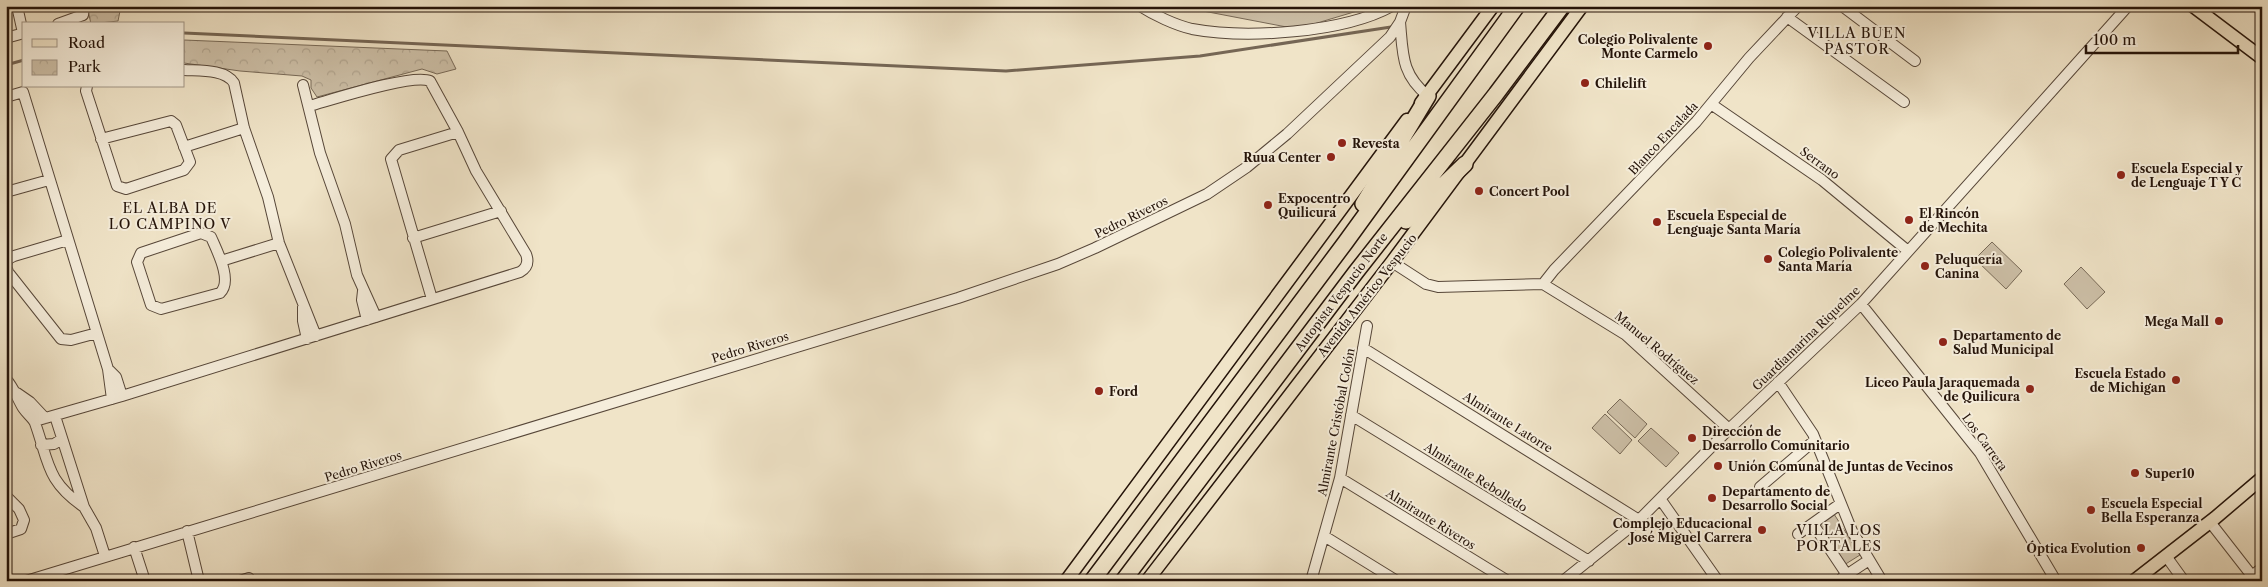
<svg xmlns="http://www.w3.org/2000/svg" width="2268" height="587" font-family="'Libre Caslon Text',serif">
<defs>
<pattern id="park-crowns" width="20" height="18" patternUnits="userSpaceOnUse" patternTransform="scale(1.25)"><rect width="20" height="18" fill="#cdc0a8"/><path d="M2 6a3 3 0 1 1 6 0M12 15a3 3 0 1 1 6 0" fill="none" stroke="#b0a48f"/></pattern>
</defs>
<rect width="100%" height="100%" fill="#f0e4c8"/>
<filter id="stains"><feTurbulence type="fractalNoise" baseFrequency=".004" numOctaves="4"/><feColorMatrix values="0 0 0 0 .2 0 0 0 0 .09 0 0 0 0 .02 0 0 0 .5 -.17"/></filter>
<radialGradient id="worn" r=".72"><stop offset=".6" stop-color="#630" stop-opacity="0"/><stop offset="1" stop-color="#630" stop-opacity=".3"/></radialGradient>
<path fill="#cdc0a8" stroke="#786a58" d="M 1177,6 L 1374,6 L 1297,29 Z
M 1992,242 L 2022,271 L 2006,289 L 1975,259 Z
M 2081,267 L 2105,292 L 2087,309 L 2064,284 Z
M 1620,399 L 1647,424 L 1635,438 L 1607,412 Z
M 1605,414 L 1632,440 L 1620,454 L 1592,428 Z
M 1651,428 L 1679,453 L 1666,467 L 1638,441 Z
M 1834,514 L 1860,555 L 1844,565 L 1818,524 Z"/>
<path fill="url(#park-crowns)" stroke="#786a58" d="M 87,6 L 121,6 L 118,21 L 91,24 Z
M 184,40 L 447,51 L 456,69 L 437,74 L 422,69 L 317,97 L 311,88 L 311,80 L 302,76 L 240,71 L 184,63 Z"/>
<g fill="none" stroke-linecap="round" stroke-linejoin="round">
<path stroke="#756655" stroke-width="3" d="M 184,33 L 1006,71 L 1200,56 L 1391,27
M 6,65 L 24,60"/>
<defs>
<path id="minor" d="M 17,6 L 23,33
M 1140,6 C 1154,15 1175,25 1192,29 C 1246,39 1343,33 1392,6
M 1842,6 L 1915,61
M 1787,17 L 1904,102
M 1400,22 C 1403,54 1401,74 1428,96
M 58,24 L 83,15 L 84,6
M 6,38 L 24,33
M 184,70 C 199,71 225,69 234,83 L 244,128 L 268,197 L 279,243 L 316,336
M 303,85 L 320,153 L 345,224 L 357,275 L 376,317
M 87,86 L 86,91 L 117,186 L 126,189 L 184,170 L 190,162 L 176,125 L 171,121 L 101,139
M 6,97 L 23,92 L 108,369 L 112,399
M 1711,104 L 1822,180 L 1908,251
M 184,147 L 244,128
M 6,192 L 49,180
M 201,233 L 211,237 C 217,251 233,281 220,293 L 161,309 L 151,305 L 137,262 L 141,253 Z
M 413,238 L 501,211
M 221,261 L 279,243
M 1392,262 L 1426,284 L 1438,287 L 1543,284 L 1626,335 L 1729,429
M 6,266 L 8,272 L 61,339 L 71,340 L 97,333
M 6,266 L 8,259 L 14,256 L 68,240
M 1543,284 L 1554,270 L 1696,122 L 1749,58 L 1798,6
M 363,291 L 362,300 L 367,320
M 432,299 L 391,159 L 399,150 L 458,132
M 1861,304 L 1980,453 L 2056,581
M 303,307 L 303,321 L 307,339
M 1363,348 L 1639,520
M 108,369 L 116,377 L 122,396
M 6,379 C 14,388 17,398 23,408 C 27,414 33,418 35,423 C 49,462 46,481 84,507
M 1778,382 L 1813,434 L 1852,531 L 1882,581
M 17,393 L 30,402 L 45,418
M 1351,415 L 1589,561
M 55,416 L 84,507 L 96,528 L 105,556
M 35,421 L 122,396 L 520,272 C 527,268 529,262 526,254 L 476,171 L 458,132 L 430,81 C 413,73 331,100 309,106
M 41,445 L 54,444 L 62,439
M 1340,478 L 1508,581
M 1760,487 L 1815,440
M 6,496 L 19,509 L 24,520 L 21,529 L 6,534
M 1661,500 L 1718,581
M 2210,522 L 2256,581
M 1813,524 L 1847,575
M 187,531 L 199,581
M 1798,534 L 1840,504
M 1324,536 L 1397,581
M 134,547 L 145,581
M 2166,556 L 2184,581
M 2252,576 L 2262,568
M 1842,578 L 1869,560
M 26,581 L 958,298 L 1058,264 L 1095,248 L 1207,194 L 1247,167 L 1287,134 L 1390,37 L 1400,22 L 1406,6
M 240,581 L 249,578
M 1311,581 L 1340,478 L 1367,326
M 1563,581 L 1639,520 L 1729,429 L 1861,304 L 2128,6"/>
<path id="major" d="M 2193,6 L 2262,58
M 1421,103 L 1493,6
M 1066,581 L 1407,120
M 1147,581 L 1392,262 L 1582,6
M 2134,581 L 2215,518 L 2262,478"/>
<path id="highway" d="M 1363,204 L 1428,96
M 1406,221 L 1465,164
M 1092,581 L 1345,243 L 1517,6
M 1123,581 L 1356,272 L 1496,94 L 1562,6"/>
</defs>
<use href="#minor" stroke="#574739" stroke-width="12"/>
<use href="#major" stroke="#241309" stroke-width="15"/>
<use href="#highway" stroke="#241309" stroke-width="18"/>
<use href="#minor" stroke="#f5eddb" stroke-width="10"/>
<use href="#major" stroke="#f0e4c8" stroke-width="12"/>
<use href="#highway" stroke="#f0e4c8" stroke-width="15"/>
</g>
<g fill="#8f2418" stroke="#f5eddb" stroke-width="2">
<circle cx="1708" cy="46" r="5"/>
<circle cx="1585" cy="83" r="5"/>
<circle cx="1342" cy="143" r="5"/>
<circle cx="1331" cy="157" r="5"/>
<circle cx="2121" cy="175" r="5"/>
<circle cx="1479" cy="191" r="5"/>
<circle cx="1268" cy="205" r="5"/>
<circle cx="1909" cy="220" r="5"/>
<circle cx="1657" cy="222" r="5"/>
<circle cx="1768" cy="259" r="5"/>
<circle cx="1925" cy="266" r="5"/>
<circle cx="2219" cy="321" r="5"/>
<circle cx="1943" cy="342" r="5"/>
<circle cx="2176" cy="380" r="5"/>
<circle cx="2030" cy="389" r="5"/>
<circle cx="1099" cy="391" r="5"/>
<circle cx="1692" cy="438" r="5"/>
<circle cx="1718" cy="466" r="5"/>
<circle cx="2135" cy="473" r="5"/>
<circle cx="1712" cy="498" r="5"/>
<circle cx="2091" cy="510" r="5"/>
<circle cx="1762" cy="530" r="5"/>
<circle cx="2141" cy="548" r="5"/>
</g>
<g text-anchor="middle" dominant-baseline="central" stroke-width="4" stroke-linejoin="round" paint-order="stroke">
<g font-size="12" font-weight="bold" fill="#241309" stroke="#f5eddb" text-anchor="start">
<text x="1698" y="39" text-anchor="end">Colegio Polivalente<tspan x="1698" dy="14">Monte Carmelo</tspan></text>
<text x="1595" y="83">Chilelift</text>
<text x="1352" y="143">Revesta</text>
<text x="1321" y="157" text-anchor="end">Ruua Center</text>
<text x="2131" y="168">Escuela Especial y<tspan x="2131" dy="14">de Lenguaje T Y C</tspan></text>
<text x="1489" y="191">Concert Pool</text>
<text x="1278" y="198">Expocentro<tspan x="1278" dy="14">Quilicura</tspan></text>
<text x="1919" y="213">El Rincón<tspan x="1919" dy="14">de Mechita</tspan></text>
<text x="1667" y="215">Escuela Especial de<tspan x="1667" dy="14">Lenguaje Santa María</tspan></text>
<text x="1778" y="252">Colegio Polivalente<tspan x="1778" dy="14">Santa María</tspan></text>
<text x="1935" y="259">Peluquería<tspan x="1935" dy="14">Canina</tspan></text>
<text x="2209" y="321" text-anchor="end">Mega Mall</text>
<text x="1953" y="335">Departamento de<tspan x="1953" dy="14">Salud Municipal</tspan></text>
<text x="2166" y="373" text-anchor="end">Escuela Estado<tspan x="2166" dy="14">de Michigan</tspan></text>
<text x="2020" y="382" text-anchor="end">Liceo Paula Jaraquemada<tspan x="2020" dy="14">de Quilicura</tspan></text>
<text x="1109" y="391">Ford</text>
<text x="1702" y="431">Dirección de<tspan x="1702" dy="14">Desarrollo Comunitario</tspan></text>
<text x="1728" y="466">Unión Comunal de Juntas de Vecinos</text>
<text x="2145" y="473">Super10</text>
<text x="1722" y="491">Departamento de<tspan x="1722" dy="14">Desarrollo Social</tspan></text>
<text x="2101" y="503">Escuela Especial<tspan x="2101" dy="14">Bella Esperanza</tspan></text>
<text x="1752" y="523" text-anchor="end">Complejo Educacional<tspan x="1752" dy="14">José Miguel Carrera</tspan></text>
<text x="2131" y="548" text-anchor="end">Óptica Evolution</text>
</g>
<g font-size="12" fill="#241309" stroke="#f5eddb">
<text transform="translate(1663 138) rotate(-47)">Blanco Encalada</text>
<text transform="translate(1820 163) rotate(36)">Serrano</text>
<text transform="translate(1131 217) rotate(-26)">Pedro Riveros</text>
<text transform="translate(1341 292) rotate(-53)">Autopista Vespucio Norte</text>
<text transform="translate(1367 295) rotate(-52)">Avenida Américo Vespucio</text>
<text transform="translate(1806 338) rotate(-44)">Guardiamarina Riquelme</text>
<text transform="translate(750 347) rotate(-17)">Pedro Riveros</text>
<text transform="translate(1657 348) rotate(40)">Manuel Rodríguez</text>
<text transform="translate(1336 422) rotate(-79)">Almirante Cristóbal Colón</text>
<text transform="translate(1508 422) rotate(32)">Almirante Latorre</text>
<text transform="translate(1985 442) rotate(54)">Los Carrera</text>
<text transform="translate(363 466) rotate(-17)">Pedro Riveros</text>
<text transform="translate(1476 477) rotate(32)">Almirante Rebolledo</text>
<text transform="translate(1431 519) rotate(32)">Almirante Riveros</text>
</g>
<g font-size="14" letter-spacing="1" fill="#241309" stroke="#f5eddb">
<text x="1857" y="33">VILLA BUEN<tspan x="1857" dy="16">PASTOR</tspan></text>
<text x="170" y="208">EL ALBA DE<tspan x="170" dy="16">LO CAMPINO V</tspan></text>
<text x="1839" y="530">VILLA LOS<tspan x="1839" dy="16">PORTALES</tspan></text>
</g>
</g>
<rect width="2268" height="587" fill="none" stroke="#f0e4c8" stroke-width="25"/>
<rect x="8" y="8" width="2253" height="572" fill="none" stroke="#241309" stroke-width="2.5"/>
<rect x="12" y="12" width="2243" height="562" fill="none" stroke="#241309"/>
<rect x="22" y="22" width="162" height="65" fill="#f5eddb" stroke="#a19687"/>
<rect x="32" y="39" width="25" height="8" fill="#f0e4c8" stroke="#a19687"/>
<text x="68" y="48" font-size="15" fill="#241309">Road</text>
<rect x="32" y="60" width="25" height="15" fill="url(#park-crowns)" stroke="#a19687"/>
<text x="68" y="72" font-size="15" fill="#241309">Park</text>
<path d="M2086 45v8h152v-8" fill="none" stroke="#241309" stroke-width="2.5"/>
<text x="2093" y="45" font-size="15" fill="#241309" stroke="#f5eddb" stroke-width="4" paint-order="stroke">100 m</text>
<rect width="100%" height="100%" filter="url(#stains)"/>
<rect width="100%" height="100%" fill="url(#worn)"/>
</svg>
